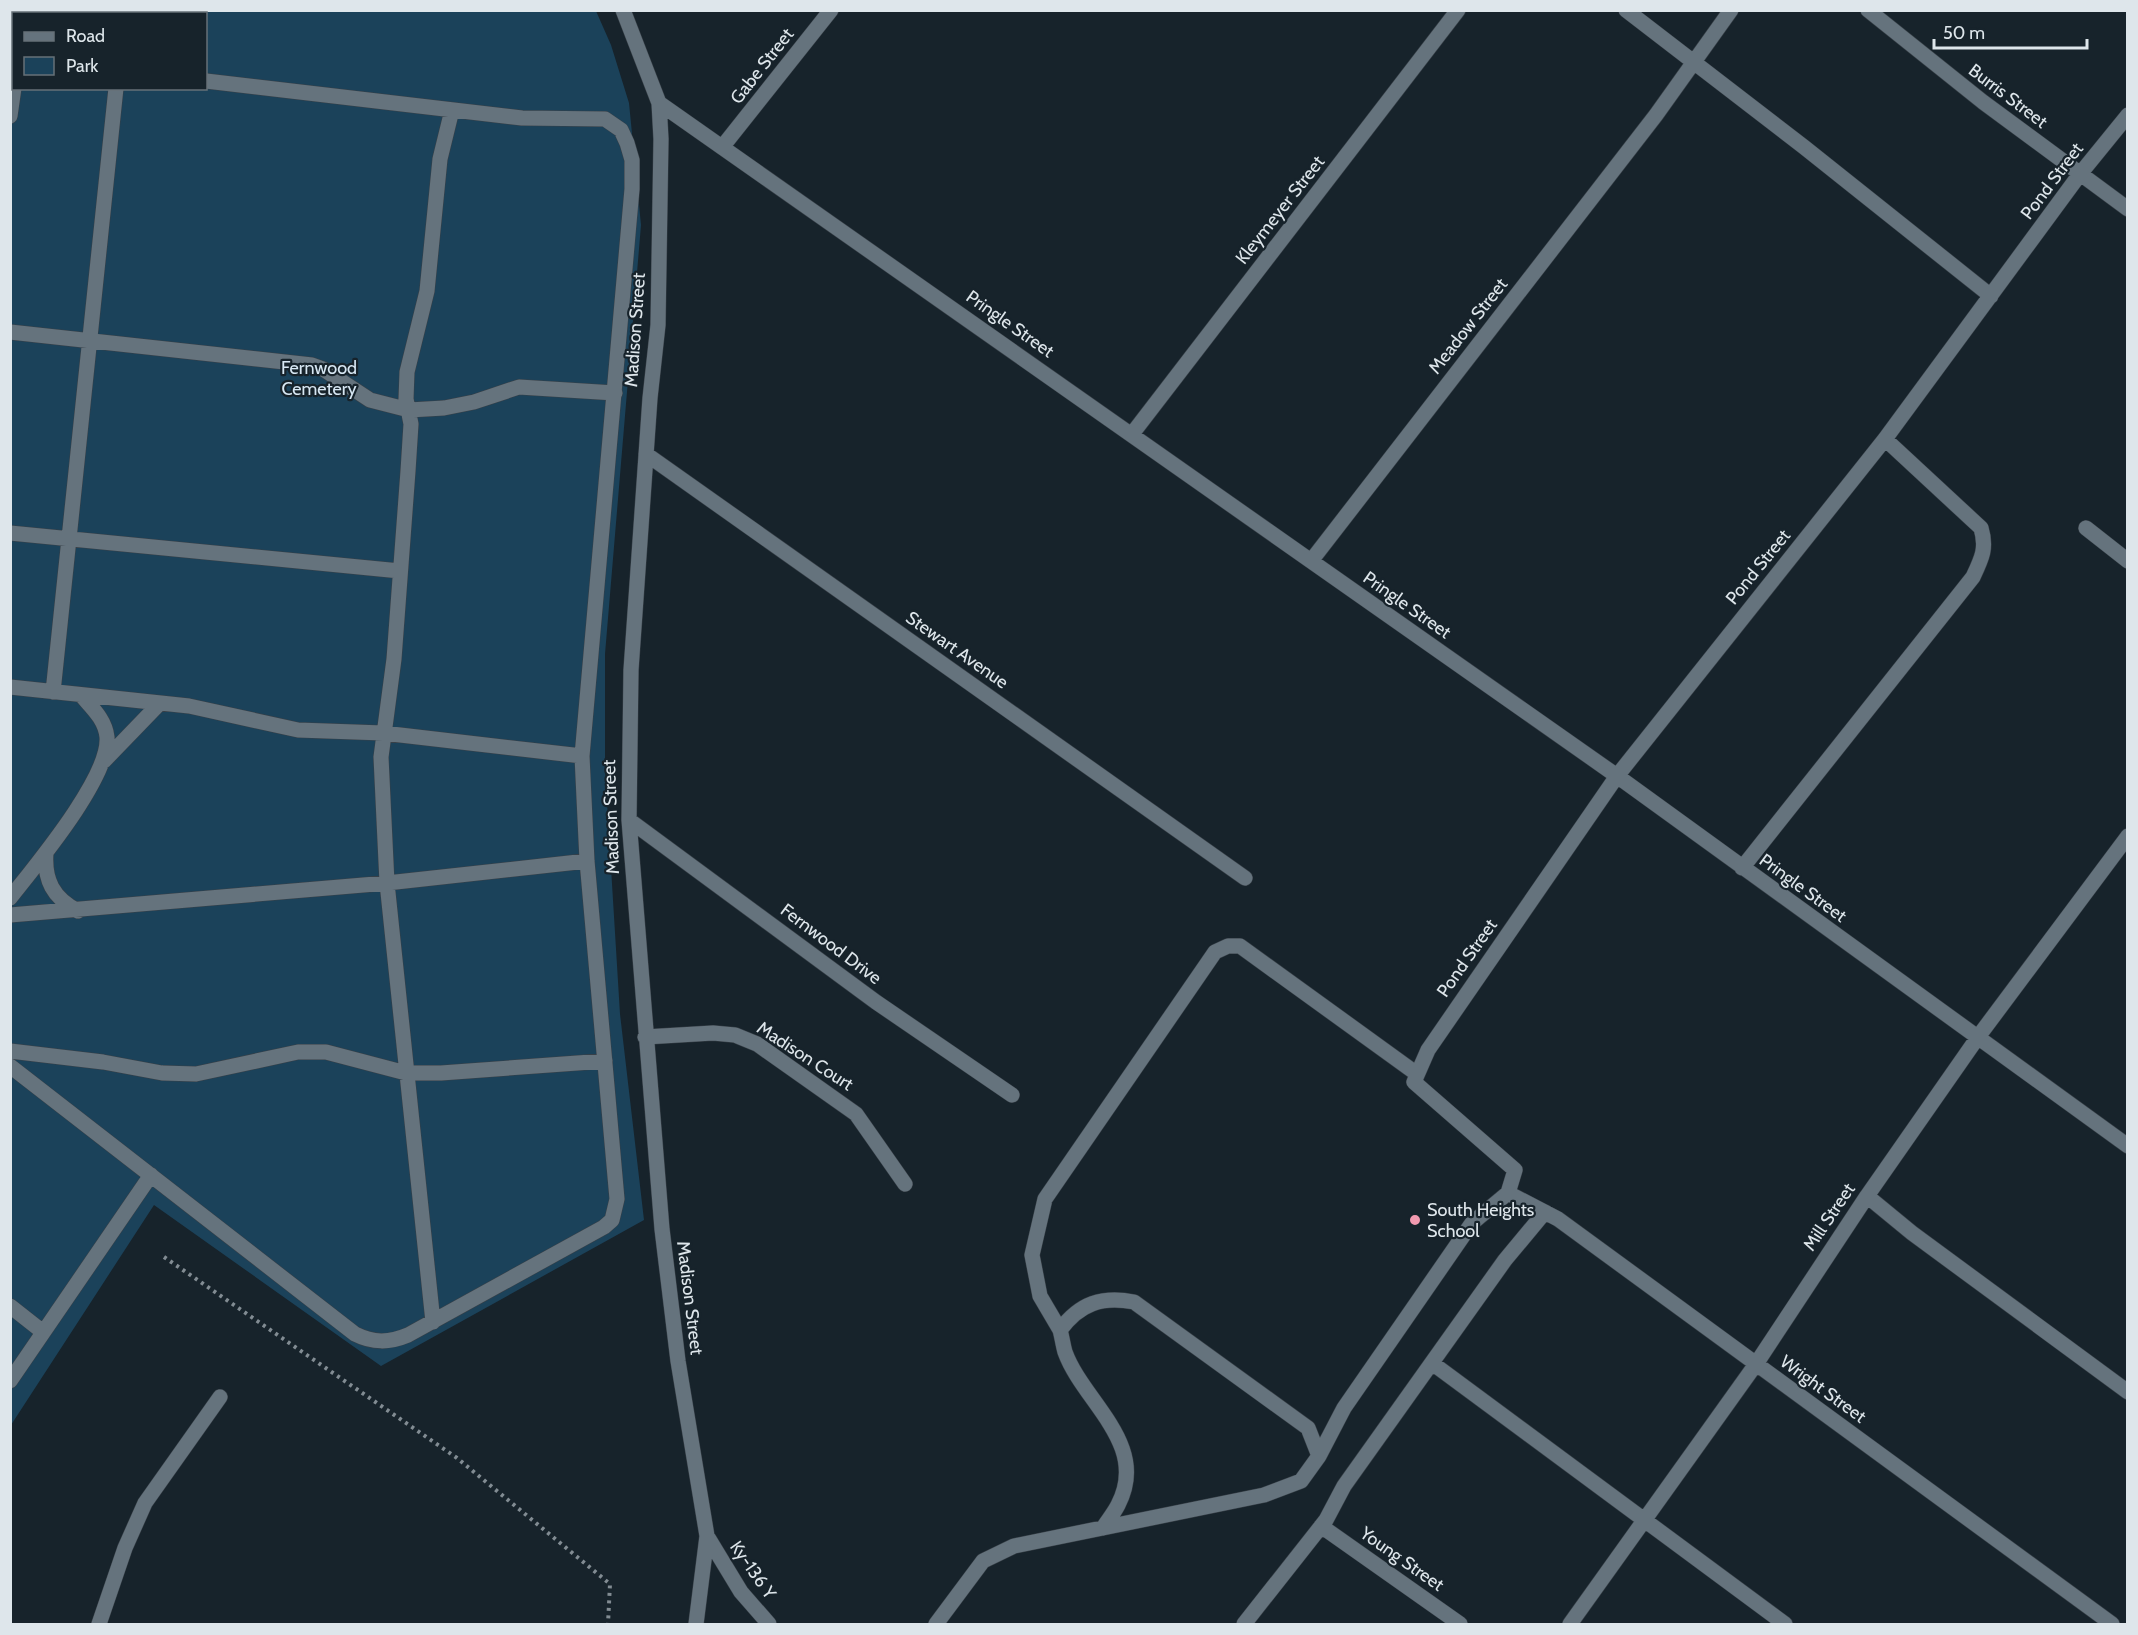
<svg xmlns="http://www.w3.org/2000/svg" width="2138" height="1635" font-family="Cabin,sans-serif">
<rect width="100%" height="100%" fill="#17232b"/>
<path fill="#1b425a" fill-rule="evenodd" d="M 11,11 L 596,11 L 611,45 L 629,103 L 641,225 L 605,654 L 605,770 L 620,1014 L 644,1220 L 381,1366 L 154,1205 L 11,1425 ZM 14,14 L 206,14 L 206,88 L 14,88 Z"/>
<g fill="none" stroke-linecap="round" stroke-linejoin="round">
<defs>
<path id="minor" d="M 623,10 L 659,103 L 661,139 L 658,325 L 650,398 L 631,670 L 629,820 L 662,1229 L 678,1361 L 707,1536 L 696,1624
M 1626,10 L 1804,147 L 1991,296
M 1868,10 L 1983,102 L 2128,209
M 21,14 L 22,10
M 10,60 L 14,60
M 659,103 L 1617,776 L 2128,1146
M 10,116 L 14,88
M 723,146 L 831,10
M 10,332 L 312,365 L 323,369 L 370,400 L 409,410 L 444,408 L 474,402 L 519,387 L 615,393
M 1132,434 L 1458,10
M 646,454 L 1245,878
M 2086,528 L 2128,561
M 10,533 L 400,571
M 1311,561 L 1656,115 L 1731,10
M 10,687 L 189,706 L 298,730 L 383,733 L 582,756
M 53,692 L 116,88
M 104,761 L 160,703
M 629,820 L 876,1002 L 1012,1095
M 46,853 C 44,880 53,898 78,911
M 1742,868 L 1973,577 C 1982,558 1987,548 1981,528 L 1885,439
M 10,898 C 36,865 110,777 107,737 C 105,719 92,708 81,695
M 10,915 L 387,883 L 587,861
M 645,1037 L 713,1033 L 735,1035 L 757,1044 L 856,1114 L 905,1184
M 10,1051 L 103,1062 L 162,1073 L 196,1074 L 298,1052 L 326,1052 L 406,1073 L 441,1073 L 605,1061
M 10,1066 L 355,1334 C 373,1343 389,1343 408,1335 L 604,1227 L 612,1220 L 617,1199 L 587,861 L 582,756 L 632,189 L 632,160 L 627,143 L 621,130 L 605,119 L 522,118 L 206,81
M 1508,1193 L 1558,1219 L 2112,1624
M 1867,1196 L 1912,1233 L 2128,1392
M 10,1306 L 43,1332
M 433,1322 L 387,883 L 381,757 L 394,659 L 408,471 L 411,424 L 406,399 L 407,372 L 427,291 L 440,159 L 452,110
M 1060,1330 L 1040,1296 L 1032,1255 L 1045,1199 L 1215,952 L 1228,946 L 1240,946 L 1417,1074
M 1432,1363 L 1785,1624
M 10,1381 L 151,1175
M 1319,1456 L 1344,1408 L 1472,1223 L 1508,1193 L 1515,1170 L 1414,1082 L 1428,1050 L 1617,776 L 1885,439 L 2080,174 L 2128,115
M 1321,1526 L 1460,1624
M 707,1536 L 741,1592 L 769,1624
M 99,1624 L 125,1548 L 145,1503 L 220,1397
M 936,1624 L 983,1561 L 1014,1546 L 1264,1495 L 1301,1481 L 1319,1456 L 1308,1428 L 1134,1302 C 1102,1296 1080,1303 1060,1330 C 1062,1337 1063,1345 1065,1352 C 1083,1402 1150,1444 1118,1505 C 1114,1513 1108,1520 1103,1528
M 1244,1624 L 1326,1520 L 1344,1486 L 1505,1260 L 1545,1212
M 1570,1624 L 1756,1364 L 1867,1196 L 1978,1037 L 2128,836"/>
</defs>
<use href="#minor" stroke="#384048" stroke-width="16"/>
<path stroke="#828c93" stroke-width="4" stroke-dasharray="3 4.5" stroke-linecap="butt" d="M 164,1257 L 457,1458 L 610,1584 L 608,1624"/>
<use href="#minor" stroke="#65737d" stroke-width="15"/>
</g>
<circle fill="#f29ab0" stroke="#17232b" stroke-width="2" cx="1415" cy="1220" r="6"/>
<g text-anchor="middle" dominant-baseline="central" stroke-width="4.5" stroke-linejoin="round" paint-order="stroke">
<g font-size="18" fill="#dee6eb" stroke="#17232b">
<text transform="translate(762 66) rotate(-52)">Gabe Street</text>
<text transform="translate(2008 96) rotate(37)">Burris Street</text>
<text transform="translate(2052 181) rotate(-53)">Pond Street</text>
<text transform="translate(1280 210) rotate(-52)">Kleymeyer Street</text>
<text transform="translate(1010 324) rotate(35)">Pringle Street</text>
<text transform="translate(1468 326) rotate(-52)">Meadow Street</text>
<text transform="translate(635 330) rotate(-86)">Madison Street</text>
<text transform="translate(1758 567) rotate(-51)">Pond Street</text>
<text transform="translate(1407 605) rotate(35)">Pringle Street</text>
<text transform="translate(957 650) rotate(35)">Stewart Avenue</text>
<text transform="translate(611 817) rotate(-92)">Madison Street</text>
<text transform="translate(1803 888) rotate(36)">Pringle Street</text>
<text transform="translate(831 944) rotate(37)">Fernwood Drive</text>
<text transform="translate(1467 958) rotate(-55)">Pond Street</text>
<text transform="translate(805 1056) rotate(33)">Madison Court</text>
<text transform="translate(1829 1217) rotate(-56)">Mill Street</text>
<text transform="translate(690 1298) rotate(83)">Madison Street</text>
<text transform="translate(1823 1389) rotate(36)">Wright Street</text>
<text transform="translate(1402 1559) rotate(35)">Young Street</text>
<text transform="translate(753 1570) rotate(55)">Ky-136 Y</text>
</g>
<g font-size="18" fill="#d7e7f3" stroke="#17232b">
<text x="319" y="368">Fernwood<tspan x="319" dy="21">Cemetery</tspan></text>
</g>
<g font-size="18" fill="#dee6eb" stroke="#17232b" text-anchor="start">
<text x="1427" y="1210">South Heights<tspan x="1427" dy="21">School</tspan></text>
</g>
</g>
<rect width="2138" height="1635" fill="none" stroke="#dee6eb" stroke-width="24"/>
<rect x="12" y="12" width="195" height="78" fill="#17232b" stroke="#677178" stroke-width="1.5"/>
<rect x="24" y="32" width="30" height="9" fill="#65737d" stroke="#677178" stroke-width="1.5"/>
<text x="66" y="42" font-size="18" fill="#dee6eb">Road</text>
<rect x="24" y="57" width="30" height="18" fill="#1b425a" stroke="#677178" stroke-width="1.5"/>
<text x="66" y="72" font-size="18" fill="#dee6eb">Park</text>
<path d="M1934 39v9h153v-9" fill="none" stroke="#dee6eb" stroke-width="3"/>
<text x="1943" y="39" font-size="18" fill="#dee6eb" stroke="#17232b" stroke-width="4.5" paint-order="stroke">50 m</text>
</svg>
